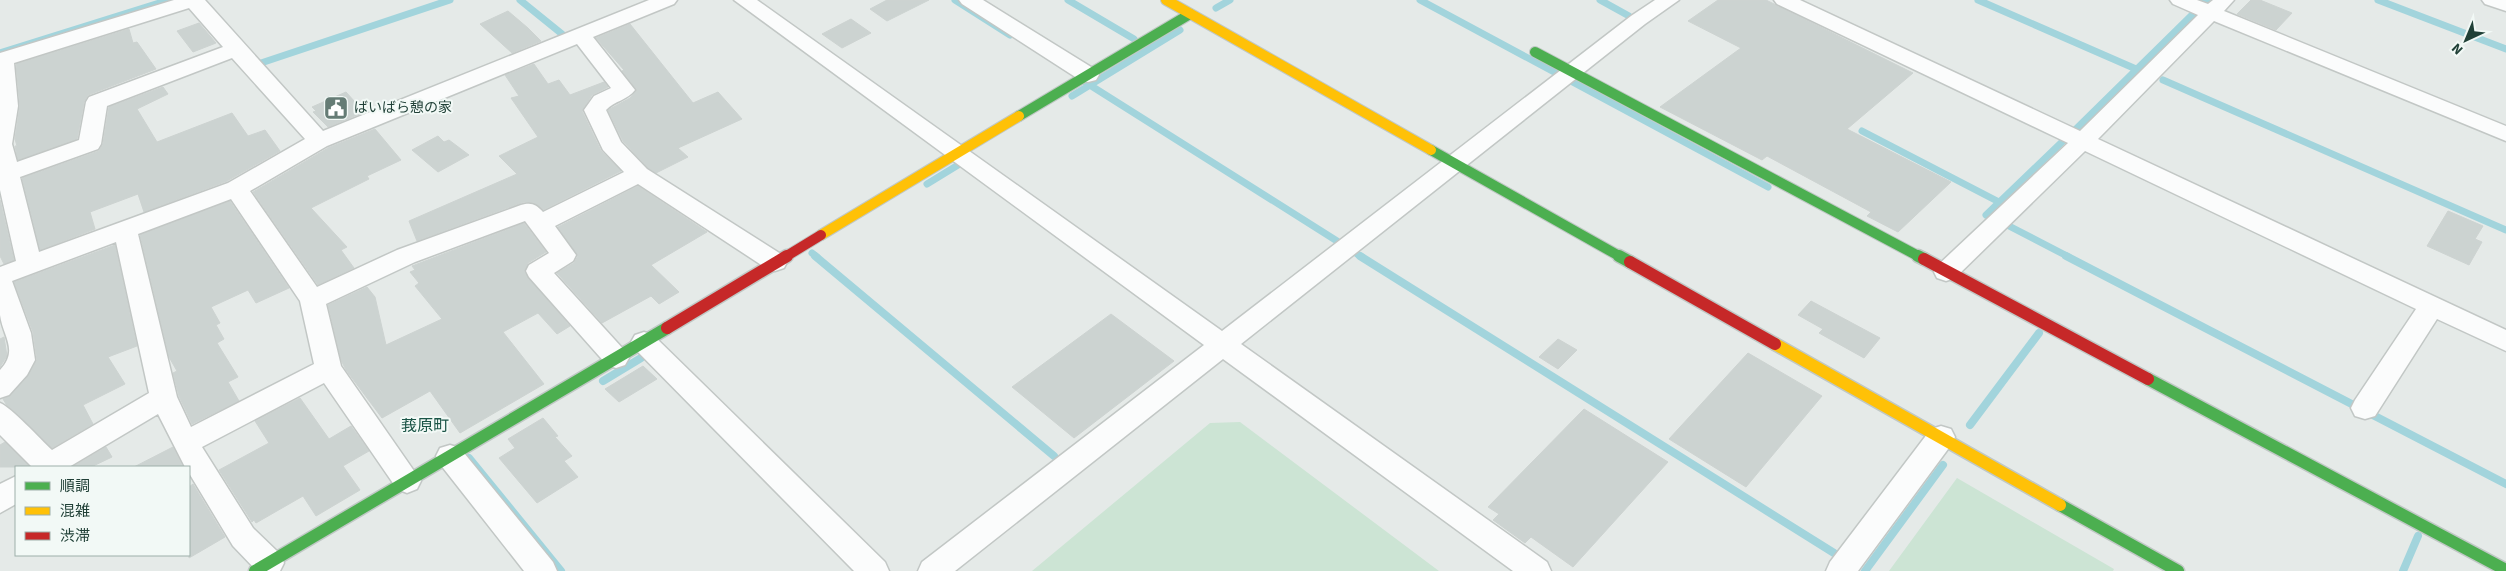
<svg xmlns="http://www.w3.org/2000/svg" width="2506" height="571" font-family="'Source Sans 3','Noto Sans JP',sans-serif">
<rect width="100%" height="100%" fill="#e5eae8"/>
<path fill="#cce4d4" d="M 1240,422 L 1439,571 L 1032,571 L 1210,423 Z
M 1957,478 L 2114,569 L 2113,571 L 1889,571 Z"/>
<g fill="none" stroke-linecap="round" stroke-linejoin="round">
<path stroke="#a2d4dc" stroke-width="7" d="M 520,0 L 562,34
M 955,0 L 1010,35
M 1068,0 L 1134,39
M 1420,0 L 1768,187
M 1600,0 L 1629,16
M 1978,0 L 2136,69
M 2378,0 L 2506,49
M 2204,2 L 2207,0
M 1216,8 L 1230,0
M 0,53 L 169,0
M 261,63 L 450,0
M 2163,80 L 2506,230
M 1085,82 L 1337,241
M 1072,96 L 1180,30
M 2076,129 L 2195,12
M 1862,131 L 1999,202
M 927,184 L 958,165
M 1986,215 L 2063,141
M 2009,226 L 2069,257
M 812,253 L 817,257
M 1357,254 L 1362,257"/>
<path stroke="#a2d4dc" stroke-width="8" d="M 815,256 L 1054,456
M 1360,256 L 1834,553
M 2066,256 L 2506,484
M 603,381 L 641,358
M 1970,425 L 2039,333
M 469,458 L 561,571
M 1865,571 L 1943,465
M 2403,571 L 2418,536"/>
</g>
<path fill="#ccd3d1" stroke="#cdd3d1" d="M 887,0 L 929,0 L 887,21 L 870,9 Z
M 1718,0 L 1766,0 L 1913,73 L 1847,129 L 1951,182 L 1898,232 L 1867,216 L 1871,212 L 1767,156 L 1762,160 L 1660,107 L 1741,48 L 1688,21 Z
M 2251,0 L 2260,0 L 2292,13 L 2276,30 L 2237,14 Z
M 508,11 L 528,28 L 541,41 L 512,53 L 480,24 Z
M 851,19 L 871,33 L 842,48 L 822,34 Z
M 199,23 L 216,43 L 193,52 L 177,31 Z
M 630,24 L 693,103 L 718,92 L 742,119 L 678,148 L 688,157 L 656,173 L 648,168 L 623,141 L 608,110 L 630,98 L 637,90 L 622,71 L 624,70 L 596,38 Z
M 129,29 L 133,43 L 137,42 L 156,69 L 88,95 L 84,102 L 77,139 L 18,160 L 15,146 L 17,146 L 15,139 L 20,106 L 16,64 Z
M 534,64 L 548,84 L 559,80 L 570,95 L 604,82 L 608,87 L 592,95 L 582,111 L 601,151 L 621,171 L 543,210 L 534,203 L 524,202 L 417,241 L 409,221 L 517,174 L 499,156 L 538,137 L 511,98 L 519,96 L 505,75 Z
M 163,87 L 168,94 L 137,109 L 157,142 L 232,113 L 248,136 L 265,130 L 280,151 L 227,181 L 144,212 L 138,194 L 90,212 L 95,229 L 40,250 L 22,178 L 99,151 L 103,144 L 109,107 Z
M 346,92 L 364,112 L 328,127 L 313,112 L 316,111 L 312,107 Z
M 375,129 L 401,160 L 367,176 L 369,179 L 311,208 L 347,247 L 341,250 L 354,268 L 318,285 L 253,192 L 328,148 Z
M 438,136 L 444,142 L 449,140 L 469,155 L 438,172 L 412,150 Z
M 638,186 L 707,232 L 651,265 L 679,292 L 659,304 L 651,296 L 602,323 L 557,273 L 574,263 L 578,256 L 558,227 Z
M 0,200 L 14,260 L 4,264 L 0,256 Z
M 230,201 L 289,288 L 256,303 L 248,290 L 211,307 L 220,323 L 216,325 L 224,339 L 217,343 L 238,377 L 228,382 L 239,401 L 192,424 L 179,396 L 173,373 L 177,371 L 169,357 L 140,235 Z
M 2448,211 L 2483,226 L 2475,239 L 2482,242 L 2469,265 L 2427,246 Z
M 524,223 L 546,252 L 528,263 L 524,272 L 570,326 L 557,334 L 538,313 L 503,332 L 544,384 L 460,433 L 430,391 L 382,418 L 346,370 L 341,360 L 328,305 L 367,287 L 375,297 L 386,345 L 442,319 L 415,286 L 419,283 L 410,272 L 415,270 L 412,266 Z
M 115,245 L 137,346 L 108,357 L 125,384 L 83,405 L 93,424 L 52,448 L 6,404 L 3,399 L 10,396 L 28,376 L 37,360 L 33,332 L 14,282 Z
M 1811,301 L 1880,338 L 1864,358 L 1819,333 L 1823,329 L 1798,315 Z
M 1111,314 L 1174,361 L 1074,438 L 1012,387 Z
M 4,337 L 7,356 L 0,367 L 0,339 Z
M 1558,339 L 1577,350 L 1558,369 L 1539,357 Z
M 1748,353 L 1822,396 L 1746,487 L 1669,439 Z
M 643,366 L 657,379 L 619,402 L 605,389 Z
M 300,398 L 329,439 L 351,426 L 369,451 L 343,466 L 360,490 L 316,516 L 303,496 L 256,523 L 254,520 L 252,522 L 219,470 L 269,443 L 255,421 Z
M 1584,409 L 1668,462 L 1573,567 L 1531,537 L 1525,543 L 1493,520 L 1499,514 L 1488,507 Z
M 543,418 L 558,436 L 555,437 L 572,456 L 564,461 L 578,477 L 537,503 L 499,458 L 515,448 L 508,439 Z
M 5,442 L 30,467 L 0,467 L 0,445 Z
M 106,447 L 112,457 L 91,467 L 72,467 Z
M 173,447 L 183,467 L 134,467 Z
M 193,484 L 225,537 L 189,558 L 189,487 Z"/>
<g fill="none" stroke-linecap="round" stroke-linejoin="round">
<defs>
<path id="street" d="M 174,0 L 205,0 L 323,131 L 649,0 L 677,0 L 674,4 L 593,37 L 635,90 C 628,100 614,101 606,110 L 621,142 L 647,169 L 784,256 L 787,262 L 784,268 L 775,271 L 766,268 L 638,184 L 555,226 L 576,255 L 573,261 L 554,273 L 625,351 L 629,358 L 625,365 L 616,368 L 607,365 L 529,277 L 526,271 L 529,265 L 549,253 L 525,221 L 415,262 L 326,304 L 341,366 L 421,481 L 417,489 L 407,493 L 397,489 L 324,383 L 202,447 L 253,528 L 280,554 L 284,563 L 280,571 L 257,571 L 233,546 L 189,473 L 189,467 L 185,467 L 158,414 L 69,467 L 32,467 L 0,435 L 0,403 C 11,407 40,439 52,450 L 149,393 L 116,242 L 12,281 L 31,333 L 35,360 L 27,375 L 9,395 L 0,398 L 0,370 C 19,350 3,337 0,315 C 0,299 0,282 0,267 L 16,261 L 0,190 L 0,53 ZM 189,8 L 223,47 L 89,97 L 86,102 L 79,140 L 17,162 L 12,144 L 18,106 L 14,63 ZM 577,44 L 611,88 L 594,96 L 584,110 L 603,150 L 624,172 L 543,212 C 536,204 531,202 521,205 L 397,250 L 317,287 L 250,191 L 327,146 ZM 232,58 L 305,139 L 228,183 L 39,252 L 20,177 L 98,149 L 101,144 L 107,106 ZM 231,199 L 300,301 L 314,364 L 191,427 L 177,397 L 138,234 Z
M 734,0 L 757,0 L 1222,331 L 1631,16 L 1655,0 L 1679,0 L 1645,24 L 1241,344 L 1547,562 L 1551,571 L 1513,571 L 1223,359 L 955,571 L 918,571 L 922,562 L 1204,345 Z
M 959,0 L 983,0 L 1096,70 L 1099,75 L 1096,80 L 1088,82 L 1080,80 L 962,4 Z
M 1774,0 L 1800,0 L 2080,131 L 2198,15 L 2173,4 L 2170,0 L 2197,0 L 2208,4 L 2213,0 L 2234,0 L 2224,11 L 2506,126 L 2506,141 L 2214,21 L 2098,139 L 2506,330 L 2506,351 L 2437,319 L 2375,416 L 2365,419 L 2355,416 L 2351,408 L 2355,400 L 2416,309 L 2085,151 L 1955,278 L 1946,281 L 1937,278 L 1934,272 L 1937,266 L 2068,143 L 1777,4 Z
M 2482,0 L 2506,0 L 2506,11 L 2485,4 Z
M 644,332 L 653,335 L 885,562 L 889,571 L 854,571 L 635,349 L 631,342 L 635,335 Z
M 1941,426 L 1951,429 L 1955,437 L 1951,445 L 1858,571 L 1826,571 L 1830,562 L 1931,429 Z
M 450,445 L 460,448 L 553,562 L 557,571 L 524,571 L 440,464 L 436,456 L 440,448 Z
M 16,476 L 16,504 L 0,513 L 0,484 Z"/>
<path id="fast-far1" d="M 1535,52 L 1920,257
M 1019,116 L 1190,14
M 1431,150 L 1621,257"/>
<path id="fast" d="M 1619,256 L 1630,262
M 1918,256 L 1924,259
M 2148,379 L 2506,570
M 2060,505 L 2178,571
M 255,571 L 667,328"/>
<path id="slow-far1" d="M 1166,0 L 1431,150
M 821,235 L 1019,116"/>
<path id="slow" d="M 1775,344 L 2060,505"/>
<path id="jam-far1" d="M 785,257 L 821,235"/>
<path id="jam" d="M 1924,259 L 2148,379
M 1630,262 L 1775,344
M 667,328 L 787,256"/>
</defs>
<use href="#street" stroke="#c2c7c5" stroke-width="3"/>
<use href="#fast-far1" stroke="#c0c8c5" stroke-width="12"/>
<use href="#fast" stroke="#c0c8c5" stroke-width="15"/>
<use href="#slow-far1" stroke="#c0c8c5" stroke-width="12"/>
<use href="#slow" stroke="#c0c8c5" stroke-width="15"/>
<use href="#jam-far1" stroke="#c0c8c5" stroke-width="12"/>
<use href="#jam" stroke="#c0c8c5" stroke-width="15"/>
<use href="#street" fill="#fbfcfc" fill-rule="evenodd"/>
<use href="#fast-far1" stroke="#4caf50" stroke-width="10"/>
<use href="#fast" stroke="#4caf50" stroke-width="12"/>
<use href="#slow-far1" stroke="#ffc107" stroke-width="10"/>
<use href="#slow" stroke="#ffc107" stroke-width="12"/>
<use href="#jam-far1" stroke="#c62828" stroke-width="10"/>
<use href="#jam" stroke="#c62828" stroke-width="12"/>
</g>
<defs>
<symbol id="civic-square" viewBox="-11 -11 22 22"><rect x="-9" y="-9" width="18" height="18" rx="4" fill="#657c75" stroke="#f2f9f6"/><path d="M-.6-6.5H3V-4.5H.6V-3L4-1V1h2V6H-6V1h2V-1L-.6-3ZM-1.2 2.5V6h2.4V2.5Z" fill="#fff"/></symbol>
</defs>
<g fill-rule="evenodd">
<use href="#civic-square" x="322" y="94" width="28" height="28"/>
</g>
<g text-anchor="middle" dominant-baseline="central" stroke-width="4" stroke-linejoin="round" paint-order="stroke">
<g font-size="14" fill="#204037" stroke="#f2f9f6" text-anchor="start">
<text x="354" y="108">ばいばら憩の家</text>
</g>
<g font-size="16" fill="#1a5446" stroke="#f2f9f6">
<text x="425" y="426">莪原町</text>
</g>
</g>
<rect x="15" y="466" width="175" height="90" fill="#f2f9f6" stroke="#9eafaa"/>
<rect x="25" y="482" width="25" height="8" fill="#4caf50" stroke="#9eafaa"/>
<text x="60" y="491" font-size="15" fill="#204037">順調</text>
<rect x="25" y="507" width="25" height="8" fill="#ffc107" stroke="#9eafaa"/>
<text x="60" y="516" font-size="15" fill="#204037">混雑</text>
<rect x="25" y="532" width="25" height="8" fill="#c62828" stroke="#9eafaa"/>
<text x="60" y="541" font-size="15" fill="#204037">渋滞</text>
<g transform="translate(2466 40) rotate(224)" stroke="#f2f9f6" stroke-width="4" paint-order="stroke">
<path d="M0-4L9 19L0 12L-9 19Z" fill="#204037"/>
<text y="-8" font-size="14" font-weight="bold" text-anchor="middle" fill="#204037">N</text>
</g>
</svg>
